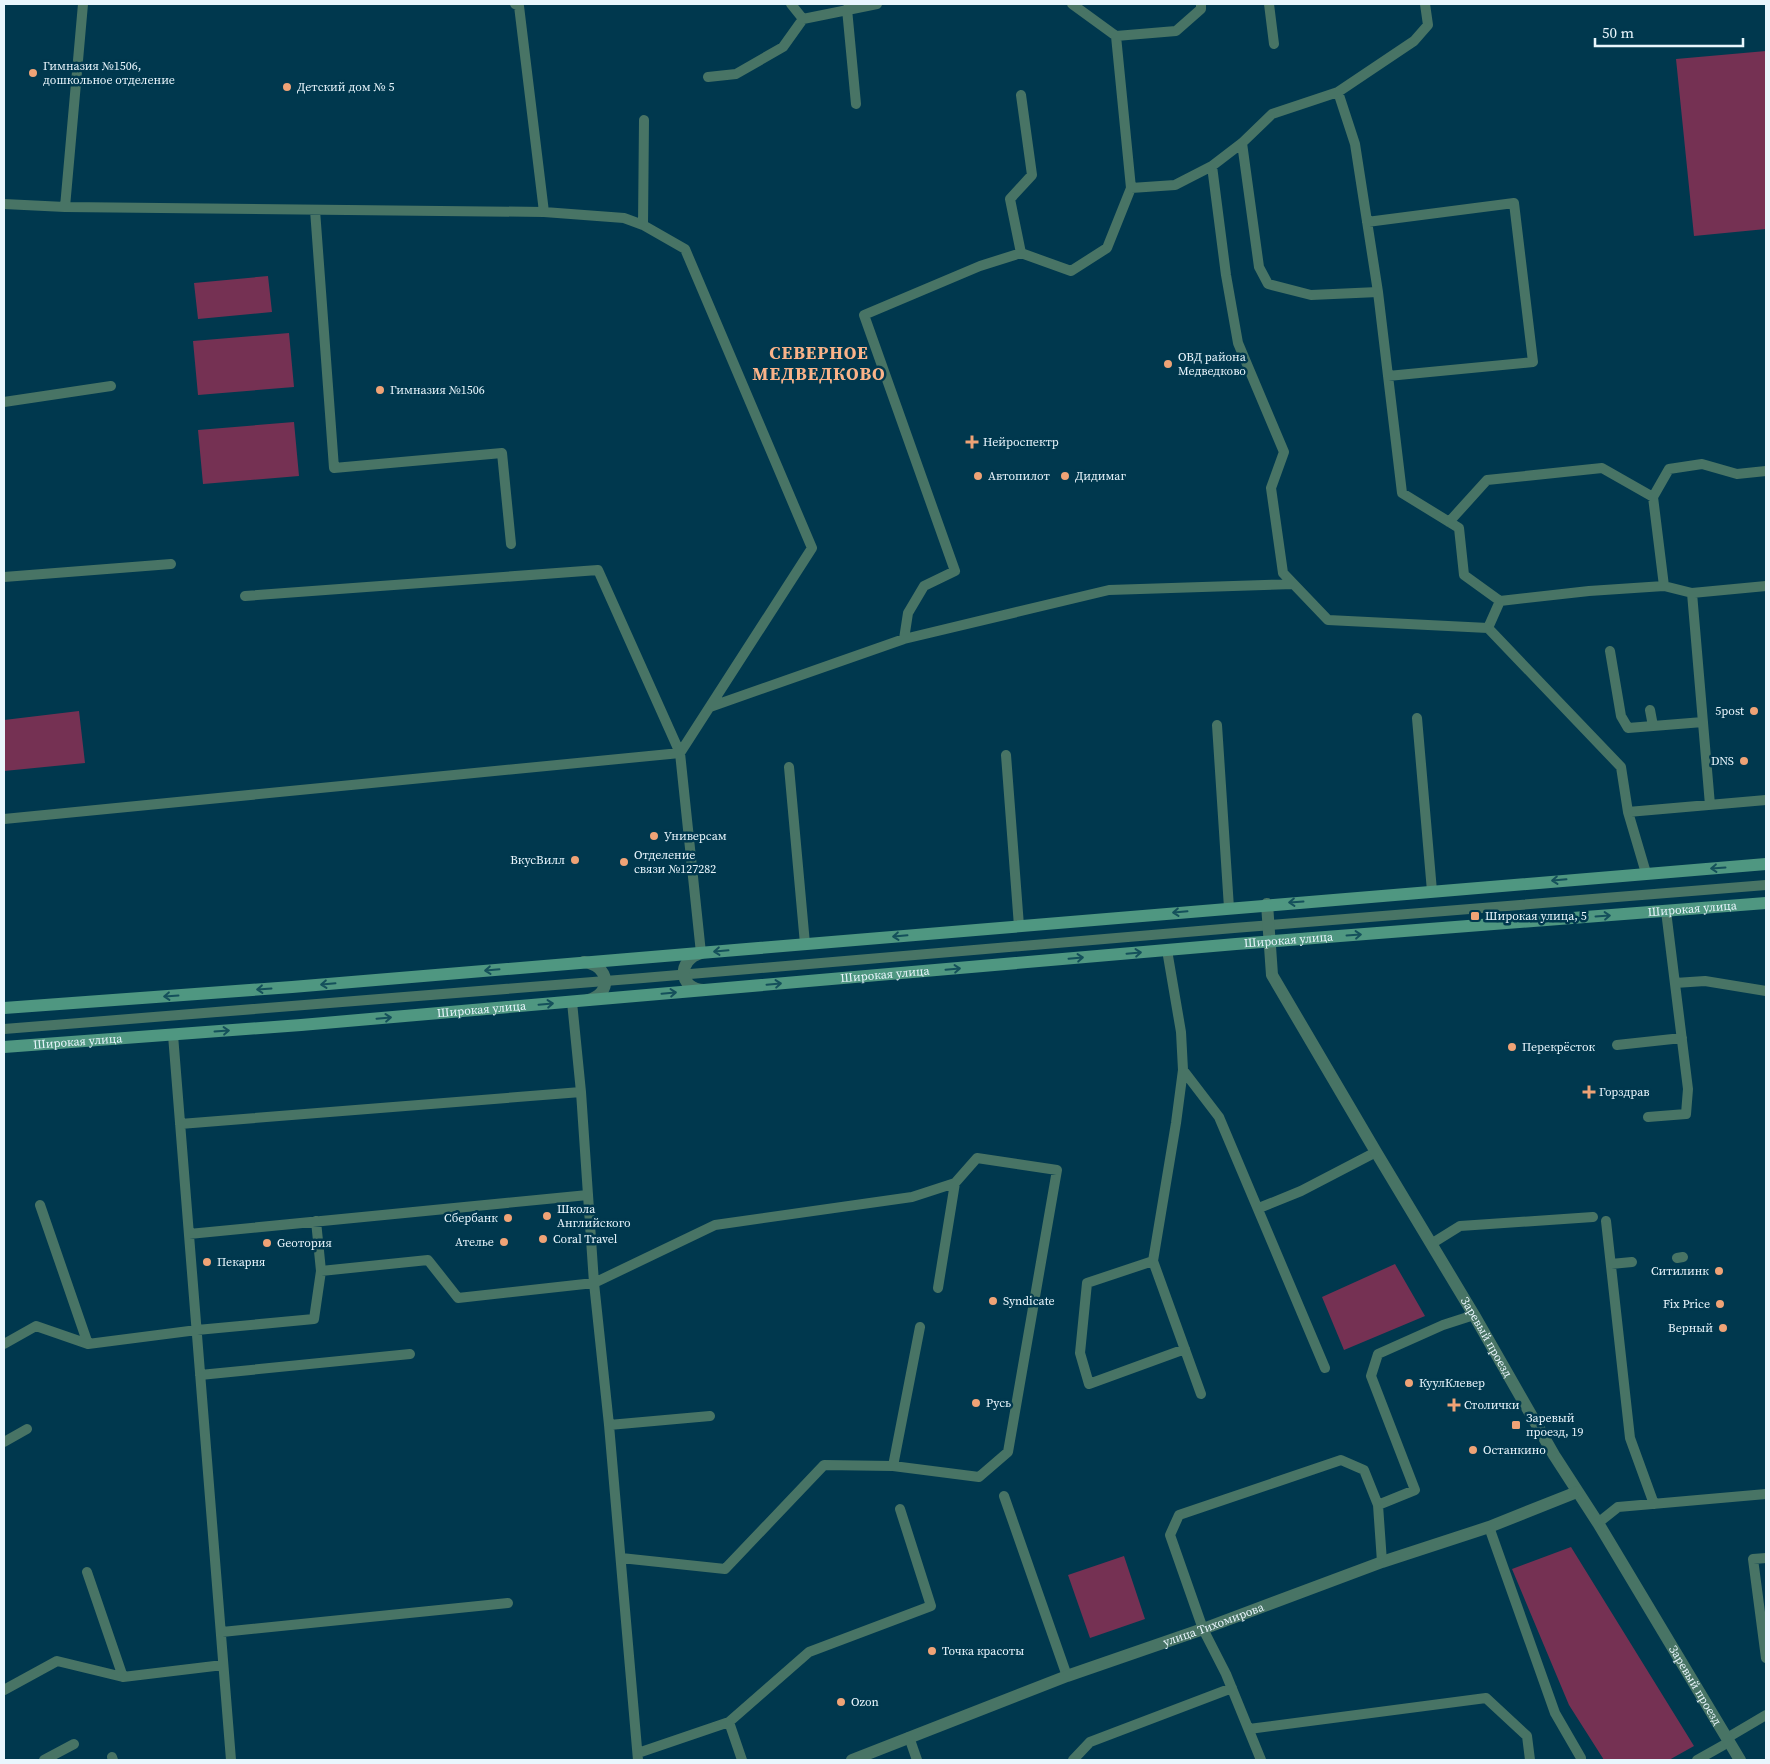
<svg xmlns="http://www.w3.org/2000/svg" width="1770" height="1764" font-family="'Source Serif 4',serif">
<rect width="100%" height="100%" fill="#00384e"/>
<path fill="#753153" d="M 1766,51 L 1766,229 L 1694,236 L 1676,59 Z
M 268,276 L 272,312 L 198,319 L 194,283 Z
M 289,333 L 294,387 L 198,395 L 193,341 Z
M 294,422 L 299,476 L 203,484 L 198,430 Z
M 79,711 L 85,763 L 4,771 L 4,720 Z
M 1395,1264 L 1425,1316 L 1344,1350 L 1322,1297 Z
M 1571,1547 L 1694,1746 L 1669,1760 L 1604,1760 L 1569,1705 L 1512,1569 Z
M 1124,1556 L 1145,1619 L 1090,1638 L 1068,1575 Z"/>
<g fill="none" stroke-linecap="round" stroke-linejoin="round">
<path stroke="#487465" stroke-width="10" d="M 515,4 L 519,6 L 544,212
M 1072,4 L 1116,36
M 1269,4 L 1274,44
M 847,9 L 856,104
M 803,19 L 877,4
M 708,77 L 736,74 L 783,47 L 803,19 L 791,4
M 1021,95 L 1032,175 L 1010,199 L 1021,253
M 1242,143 L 1259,267 L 1268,284 L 1311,295 L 1378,292 L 1355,144 L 1338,92
M 1212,166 L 1242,143 L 1272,114 L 1338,92 L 1414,41 L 1428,25 L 1425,4
M 1131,188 L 1175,185 L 1212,166 L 1226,275 L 1238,343 L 1284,452 L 1271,488 L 1283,573 L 1328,620 L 1488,628 L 1621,767 L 1628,812 L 1646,873
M 4,204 L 65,207 L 544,212 L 624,218 L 643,225
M 65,207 L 83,4
M 315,210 L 334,468 L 502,453 L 511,544
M 1367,222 L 1514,203 L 1533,362 L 1388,376
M 1378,292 L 1402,493 L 1459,528 L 1464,575 L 1500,601 L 1488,628
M 4,402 L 111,386
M 1766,471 L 1737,474 L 1702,464 L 1669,469 L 1653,497 L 1664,586 L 1692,593 L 1766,586
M 1449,522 L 1487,480 L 1602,468 L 1653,497
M 4,577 L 171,564
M 1692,593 L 1710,805
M 245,596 L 598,570 L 680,753 L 701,953
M 1500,601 L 1589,591 L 1664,586
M 904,639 L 1109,590 L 1293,584
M 1610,651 L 1621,716 L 1628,728 L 1703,722
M 710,707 L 904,639 L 908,613 L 924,586 L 955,571 L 864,315 L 980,266 L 1021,253 L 1071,271 L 1107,248 L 1131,188 L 1116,36 L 1176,31 L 1201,9 L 1201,4
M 1650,710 L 1653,726
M 1417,718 L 1432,891
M 1217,725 L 1229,908
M 1006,755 L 1019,926
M 789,767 L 805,944
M 1628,812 L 1766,800
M 4,819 L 680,753 L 812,548 L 685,249 L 643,225 L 644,120
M 1167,950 L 1181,1032 L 1183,1070 L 1176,1123 L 1153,1261 L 1201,1394
M 1675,983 L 1705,981 L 1766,991
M 572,1002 L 581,1092 L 594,1283 L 609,1425 L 638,1760
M 4,1029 L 643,978 L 1234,928 L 1766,885
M 173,1035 L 231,1760
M 1617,1045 L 1682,1038
M 1183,1070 L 1219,1117 L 1325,1368
M 1648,1117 L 1686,1114 L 1688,1089 L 1666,911
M 180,1124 L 581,1092
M 40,1205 L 88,1344
M 1259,1208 L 1301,1191 L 1376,1152
M 316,1221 L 321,1271
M 1606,1221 L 1630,1438 L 1654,1504
M 189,1234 L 588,1195
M 1431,1244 L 1460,1226 L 1593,1217
M 1677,1258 L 1683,1257
M 1153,1261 L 1087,1283 L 1080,1353 L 1089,1384 L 1185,1349
M 1611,1264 L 1632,1262
M 938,1288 L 955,1183
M 4,1344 L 36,1326 L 88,1344 L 197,1330 L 314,1319 L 321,1271 L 428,1260 L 458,1298 L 594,1283 L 715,1225 L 912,1197 L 955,1183 L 977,1158 L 1057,1170 L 1008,1452 L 979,1477 L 893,1466 L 824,1465 L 725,1569 L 621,1558
M 200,1375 L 410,1354
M 609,1425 L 710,1416
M 4,1442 L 27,1429
M 893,1466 L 920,1327
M 1004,1496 L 1067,1676
M 1378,1505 L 1415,1490 L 1371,1376 L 1378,1354 L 1443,1325 L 1474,1315
M 1598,1523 L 1618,1507 L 1766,1494
M 1489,1527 L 1555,1713 L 1581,1758
M 1766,1558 L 1753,1559 L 1766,1658
M 87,1572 L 123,1677
M 222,1632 L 508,1603
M 4,1690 L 57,1661 L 123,1677 L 223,1665
M 1249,1729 L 1486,1698 L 1527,1736 L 1530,1760
M 909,1737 L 917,1760
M 1727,1738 L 1766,1715
M 638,1753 L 729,1722
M 112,1757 L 113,1760
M 44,1760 L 74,1744
M 742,1760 L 729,1722 L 809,1652 L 931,1606 L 900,1509
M 1073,1760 L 1090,1742 L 1232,1688
M 1261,1760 L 1226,1674 L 1203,1629 L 1170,1535 L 1179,1515 L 1341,1460 L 1364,1470 L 1378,1505 L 1382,1562
M 1697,1760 L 1729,1742"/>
<g stroke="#487465" stroke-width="12">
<path id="s1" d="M 1267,904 L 1272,975 L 1376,1152 L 1474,1315 L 1554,1455 L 1598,1523 L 1740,1760"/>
<path d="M 701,953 C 677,960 678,989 704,990"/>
<path d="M 584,962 C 610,965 613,994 588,1000"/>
<path id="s2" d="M 852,1760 L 1067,1676 L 1203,1629 L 1382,1562 L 1489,1527 L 1577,1492"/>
</g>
<g stroke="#4f9781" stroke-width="12">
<path d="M 4,1008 L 292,987 L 1766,864"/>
<path id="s3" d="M 4,1047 L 301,1025 L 1236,944 L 1766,903"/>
</g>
</g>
<defs><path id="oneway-shaft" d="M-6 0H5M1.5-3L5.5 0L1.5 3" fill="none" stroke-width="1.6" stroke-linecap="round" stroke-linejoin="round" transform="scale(1.25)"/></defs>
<g stroke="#14505b">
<use href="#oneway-shaft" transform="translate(1718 868) rotate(176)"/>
<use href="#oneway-shaft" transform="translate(1559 880) rotate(175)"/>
<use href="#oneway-shaft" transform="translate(1296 902) rotate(176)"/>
<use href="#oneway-shaft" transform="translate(1180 912) rotate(175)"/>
<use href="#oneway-shaft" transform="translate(1603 916) rotate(-4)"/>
<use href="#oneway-shaft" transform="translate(1354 935) rotate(-4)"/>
<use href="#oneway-shaft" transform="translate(900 936) rotate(175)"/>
<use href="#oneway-shaft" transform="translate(721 951) rotate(175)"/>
<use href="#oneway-shaft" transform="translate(1134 953) rotate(-5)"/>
<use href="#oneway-shaft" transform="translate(1076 958) rotate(-5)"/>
<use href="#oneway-shaft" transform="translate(953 969) rotate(-5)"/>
<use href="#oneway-shaft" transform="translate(492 970) rotate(175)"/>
<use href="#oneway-shaft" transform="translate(328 984) rotate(175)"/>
<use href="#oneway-shaft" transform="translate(774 984) rotate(-5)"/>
<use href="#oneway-shaft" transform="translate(264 989) rotate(176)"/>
<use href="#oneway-shaft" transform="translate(669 993) rotate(-5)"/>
<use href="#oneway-shaft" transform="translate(171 996) rotate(176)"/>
<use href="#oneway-shaft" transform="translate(546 1004) rotate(-5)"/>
<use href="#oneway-shaft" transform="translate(384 1018) rotate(-5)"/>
<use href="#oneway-shaft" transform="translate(222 1031) rotate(-4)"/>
</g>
<g fill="#efa376" stroke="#00384e" stroke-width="2">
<circle cx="33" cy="73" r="5"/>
<circle cx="287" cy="87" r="5"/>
<circle cx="1168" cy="364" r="5"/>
<circle cx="380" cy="390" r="5"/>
<path d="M969.5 434.5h5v5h5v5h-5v5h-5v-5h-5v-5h5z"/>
<circle cx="978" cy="476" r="5"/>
<circle cx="1065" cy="476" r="5"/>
<circle cx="1754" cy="711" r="5"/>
<circle cx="1744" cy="761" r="5"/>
<circle cx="654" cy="836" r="5"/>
<circle cx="575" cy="860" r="5"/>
<circle cx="624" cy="862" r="5"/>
<rect x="1470" y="911" width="10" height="10" rx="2.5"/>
<circle cx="1512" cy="1047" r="5"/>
<path d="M1586.5 1084.5h5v5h5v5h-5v5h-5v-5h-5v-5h5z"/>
<circle cx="547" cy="1216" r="5"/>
<circle cx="508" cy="1218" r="5"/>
<circle cx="543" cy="1239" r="5"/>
<circle cx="504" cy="1242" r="5"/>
<circle cx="267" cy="1243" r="5"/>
<circle cx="207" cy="1262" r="5"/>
<circle cx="1719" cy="1271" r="5"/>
<circle cx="993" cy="1301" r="5"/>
<circle cx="1720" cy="1304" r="5"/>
<circle cx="1723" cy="1328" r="5"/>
<circle cx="1409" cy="1383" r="5"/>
<circle cx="976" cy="1403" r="5"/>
<path d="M1451.5 1397.5h5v5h5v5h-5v5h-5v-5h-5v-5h5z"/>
<rect x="1511" y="1420" width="10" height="10" rx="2.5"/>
<circle cx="1473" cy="1450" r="5"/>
<circle cx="932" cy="1651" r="5"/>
<circle cx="841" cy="1702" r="5"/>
</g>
<g text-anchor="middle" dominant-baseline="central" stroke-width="5" stroke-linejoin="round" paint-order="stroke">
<g font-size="12" fill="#e9f6fd" stroke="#00384e" text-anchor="start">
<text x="43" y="66">Гимназия №1506,<tspan x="43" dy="14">дошкольное отделение</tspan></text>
<text x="297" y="87">Детский дом № 5</text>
<text x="1178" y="357">ОВД района<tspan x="1178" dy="14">Медведково</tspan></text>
<text x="390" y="390">Гимназия №1506</text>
<text x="983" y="442">Нейроcпектр</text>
<text x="988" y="476">Автопилот</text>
<text x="1075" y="476">Дидимаг</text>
<text x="1744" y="711" text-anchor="end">5post</text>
<text x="1734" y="761" text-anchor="end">DNS</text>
<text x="664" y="836">Универсам</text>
<text x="634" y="855">Отделение<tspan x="634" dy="14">связи №127282</tspan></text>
<text x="565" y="860" text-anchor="end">ВкусВилл</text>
<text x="1485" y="916">Широкая улица, 5</text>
<text x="1522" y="1047">Перекрёсток</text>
<text x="1599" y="1092">Горздрав</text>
<text x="557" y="1209">Школа<tspan x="557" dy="14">Английского</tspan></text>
<text x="498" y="1218" text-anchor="end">Сбербанк</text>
<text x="553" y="1239">Coral Travel</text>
<text x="494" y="1242" text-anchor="end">Ателье</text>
<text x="277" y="1243">Gеотория</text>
<text x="217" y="1262">Пекарня</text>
<text x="1709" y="1271" text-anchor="end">Ситилинк</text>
<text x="1003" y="1301">Syndicate</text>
<text x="1710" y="1304" text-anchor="end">Fix Price</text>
<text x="1713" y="1328" text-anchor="end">Верный</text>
<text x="1419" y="1383">КуулКлевер</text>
<text x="986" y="1403">Русь</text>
<text x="1464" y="1405">Столички</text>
<text x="1526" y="1418">Заревый<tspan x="1526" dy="14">проезд, 19</tspan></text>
<text x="1483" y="1450">Останкино</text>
<text x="942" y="1651">Точка красоты</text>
<text x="851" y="1702">Ozon</text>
</g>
<g font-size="12" fill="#e9f6fd" stroke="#00384e">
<text stroke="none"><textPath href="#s3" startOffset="1694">Широкая улица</textPath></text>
<text stroke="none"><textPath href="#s3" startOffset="1289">Широкая улица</textPath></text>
<text stroke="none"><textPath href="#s3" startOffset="884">Широкая улица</textPath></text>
<text stroke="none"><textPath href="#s3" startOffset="479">Широкая улица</textPath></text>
<text stroke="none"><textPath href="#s3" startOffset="74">Широкая улица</textPath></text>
<text stroke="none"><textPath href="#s1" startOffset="492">Заревый проезд</textPath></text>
<text stroke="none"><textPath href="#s2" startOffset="386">улица Тихомирова</textPath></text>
<text stroke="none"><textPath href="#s1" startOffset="898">Заревый проезд</textPath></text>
</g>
<g font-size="18" font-weight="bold" letter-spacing="1" fill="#fab389" stroke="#00384e">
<text x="819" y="352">СЕВЕРНОЕ<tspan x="819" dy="21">МЕДВЕДКОВО</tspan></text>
</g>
</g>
<rect width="1770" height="1764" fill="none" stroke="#e9f6fd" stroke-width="10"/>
<path d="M1595 38v8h148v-8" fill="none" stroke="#e9f6fd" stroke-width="2.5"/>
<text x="1602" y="38" font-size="15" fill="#e9f6fd" stroke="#00384e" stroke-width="4" paint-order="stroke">50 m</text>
</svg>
